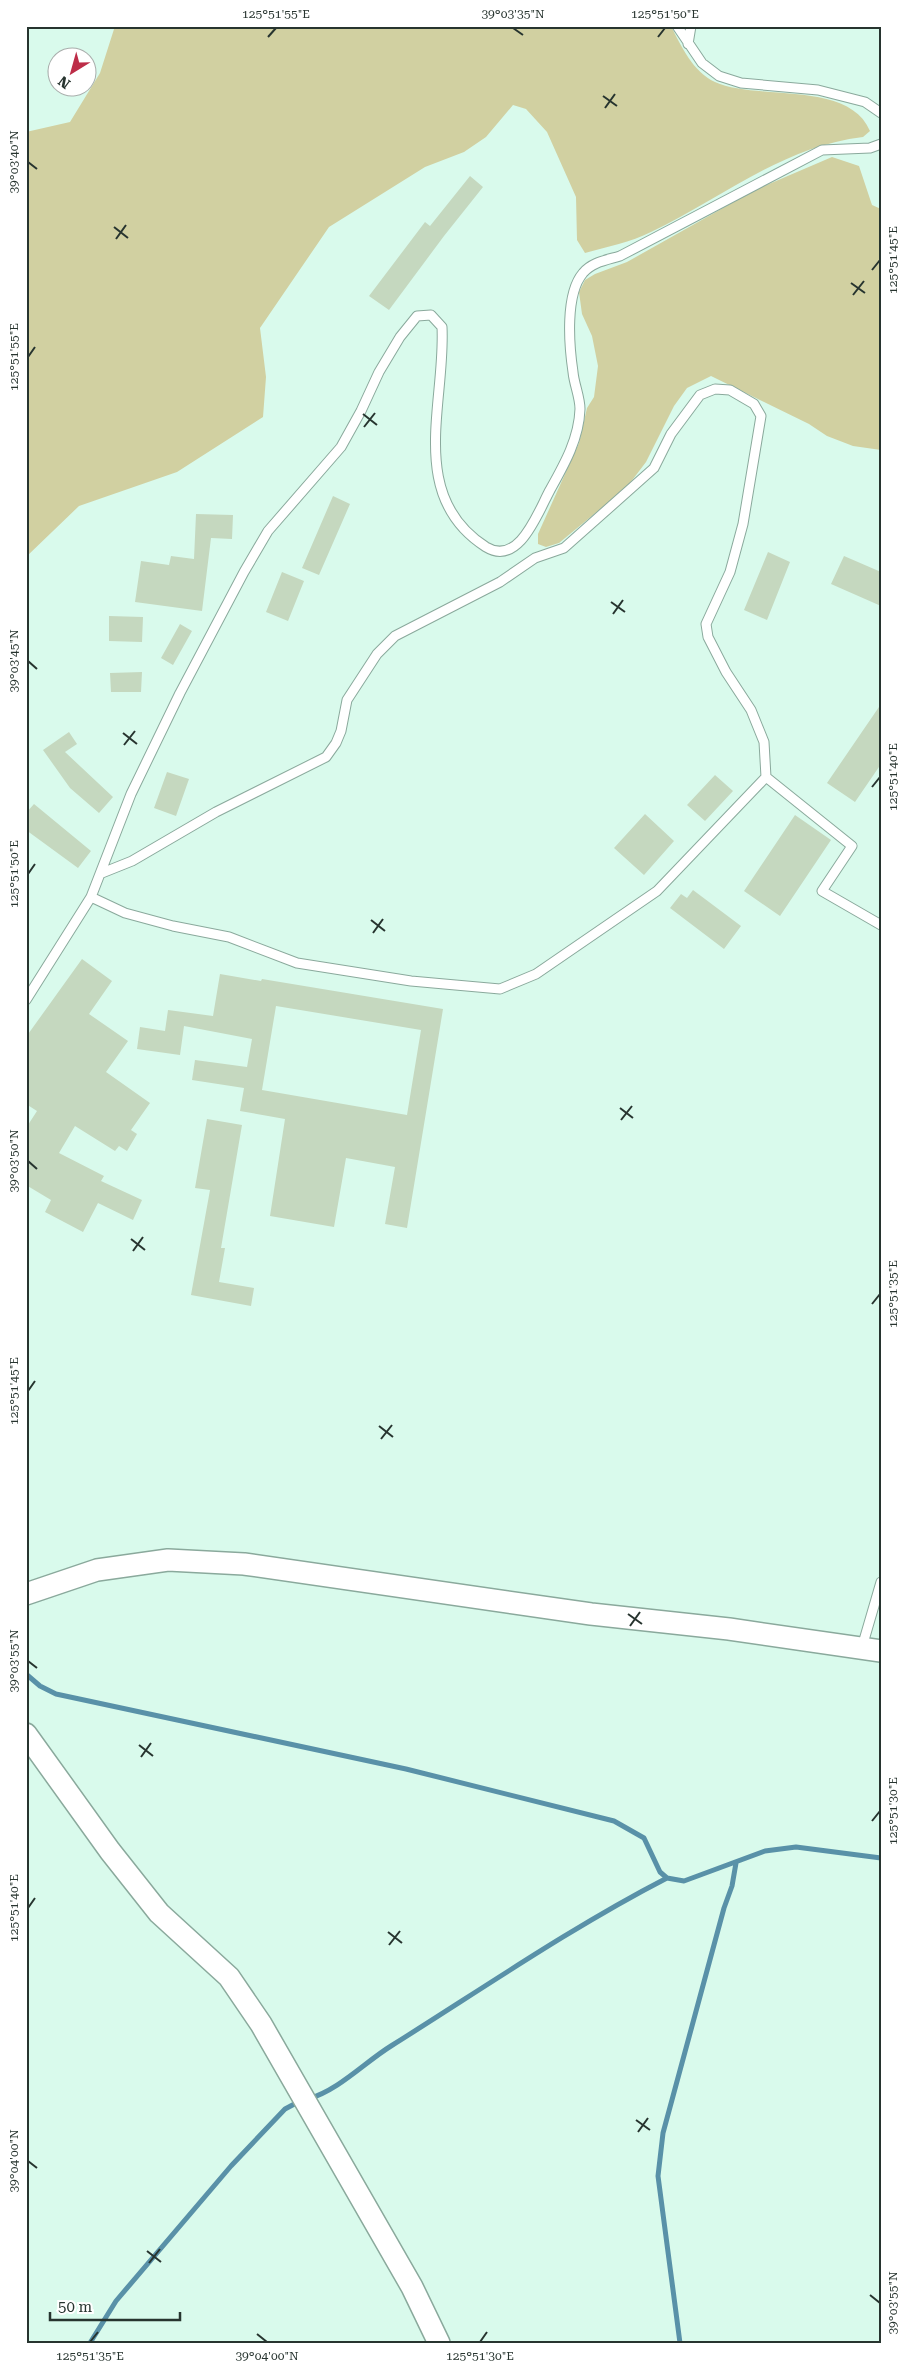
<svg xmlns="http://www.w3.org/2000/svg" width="907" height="2369" font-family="'Roboto Serif',serif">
<rect width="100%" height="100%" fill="#d9faec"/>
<path fill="#d1d0a1" d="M 115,26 L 671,26 C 681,46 693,72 715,82 C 756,101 849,80 870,131 L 863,137 C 781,147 723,198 651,232 C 631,242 607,247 585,253 L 577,240 L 576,197 L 547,132 L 526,109 L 513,105 L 486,137 L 464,152 L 425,167 L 329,227 L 260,328 L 266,377 L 263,417 L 177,472 L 79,506 L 26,557 L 26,132 L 70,122 L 100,73 Z
M 832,157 L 859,166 L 872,205 L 881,209 L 881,450 L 853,446 L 827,436 L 809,424 L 711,376 L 687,388 L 674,406 L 646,462 L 627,487 L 559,543 L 546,547 L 538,544 L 538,534 L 579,443 L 587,408 L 594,397 L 598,366 L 592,336 L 582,314 L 579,292 L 585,280 L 595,274 L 627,262 L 755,190 Z"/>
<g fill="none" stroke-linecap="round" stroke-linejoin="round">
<path stroke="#5991a8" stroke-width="5" d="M 26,1674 L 40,1686 L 56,1694 L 406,1769 L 614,1821 L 644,1838 L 660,1872 L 667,1878 L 684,1881 L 765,1851 L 796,1847 L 881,1858
M 308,2099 C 339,2090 365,2062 391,2046 C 482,1989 572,1927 667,1878
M 90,2343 L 116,2301 L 231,2166 L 285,2109 L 300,2101
M 680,2343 L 658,2176 L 663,2133 L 724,1908 L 732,1886 L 736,1863"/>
</g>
<path fill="#c5d8bf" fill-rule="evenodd" d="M 470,176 L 483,187 L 444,236 L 389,310 L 369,296 L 425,222 L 430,226 Z
M 333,496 L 350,504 L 319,575 L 302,568 Z
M 196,514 L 233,515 L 232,539 L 211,538 L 202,611 L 135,602 L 141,561 L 169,565 L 171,556 L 194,559 Z
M 768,552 L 790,562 L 767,620 L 744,610 Z
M 844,556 L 881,572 L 881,606 L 831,584 Z
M 282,572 L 304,581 L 288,621 L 266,612 Z
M 109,616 L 143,617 L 142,642 L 109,641 Z
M 180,624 L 192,631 L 173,665 L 161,658 Z
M 142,672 L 141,692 L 111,692 L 110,673 Z
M 881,704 L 881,764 L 855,802 L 827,783 Z
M 69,732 L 77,744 L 65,752 L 113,797 L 99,813 L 70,788 L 43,750 Z
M 167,772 L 189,779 L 176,816 L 154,808 Z
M 715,775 L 733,791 L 705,821 L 687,805 Z
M 34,804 L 91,851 L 78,868 L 26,830 L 26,813 Z
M 645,814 L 674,841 L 644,875 L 614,848 Z
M 795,815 L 831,840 L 780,916 L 744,891 Z
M 693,890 L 741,926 L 724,949 L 670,908 L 681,894 L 687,898 Z
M 82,959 L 112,981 L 89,1014 L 128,1041 L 106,1072 L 150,1103 L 131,1130 L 137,1134 L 127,1151 L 119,1146 L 115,1151 L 75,1126 L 59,1153 L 104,1176 L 101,1181 L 142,1200 L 133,1220 L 98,1203 L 83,1232 L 45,1212 L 51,1200 L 26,1185 L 26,1128 L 37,1111 L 26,1104 L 26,1037 Z
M 220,974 L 261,981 L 262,979 L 443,1009 L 407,1228 L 385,1224 L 395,1167 L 346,1158 L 334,1227 L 270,1216 L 285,1119 L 240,1111 L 244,1088 L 192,1080 L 195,1060 L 247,1067 L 252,1039 L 184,1026 L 180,1055 L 137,1049 L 140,1027 L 165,1031 L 168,1010 L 213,1016 ZM 276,1006 L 421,1030 L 407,1115 L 262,1090 Z
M 207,1119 L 242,1125 L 221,1248 L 225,1248 L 219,1282 L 254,1288 L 251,1306 L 191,1295 L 210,1190 L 195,1188 Z"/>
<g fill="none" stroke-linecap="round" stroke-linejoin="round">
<defs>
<path id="service" d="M 677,26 L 702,63 L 719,76 L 741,83 L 818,90 L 865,102 L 881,113
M 688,44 L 691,26
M 102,873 L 132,861 L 216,812 L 326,757 L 336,743 L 341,731 L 347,700 L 377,654 L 395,636 L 500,582 L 535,558 L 564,548 L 654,468 L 671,434 L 700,395 L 715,389 L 730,390 L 754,404 L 761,416 L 743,524 L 730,572 L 706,624 L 708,637 L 726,672 L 751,710 L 764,742 L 766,777 L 852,846 L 822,891 L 881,925
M 91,897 L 125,913 L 173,926 L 229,937 L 297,963 L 411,981 L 500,989 L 536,974 L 657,891 L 766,777
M 26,1000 L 91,897 L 131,794 L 180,693 L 244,572 L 268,531 L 341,447 L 361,411 L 379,372 L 400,337 L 417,316 L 431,315 L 442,327 C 446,402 406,496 486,547 C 519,567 538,512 550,490 C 564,465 579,439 580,409 C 580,397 574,384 573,372 C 569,345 565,294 583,273 C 592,262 607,260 620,256 L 822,150 L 870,148 L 881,144
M 862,1647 L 881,1582"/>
<path id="tertiary" d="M 26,1594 L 97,1570 L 168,1560 L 244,1564 L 591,1614 L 729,1629 L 881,1651
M 26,1734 L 110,1851 L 159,1913 L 229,1977 L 261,2024 L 412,2287 L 439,2343"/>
</defs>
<use href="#service" stroke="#8aa99c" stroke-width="11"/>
<use href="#tertiary" stroke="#8aa99c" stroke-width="24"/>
<use href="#service" stroke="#fff" stroke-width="9"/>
<use href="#tertiary" stroke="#fff" stroke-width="21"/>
</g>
<path fill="none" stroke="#27342f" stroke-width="2" d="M 513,28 L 523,35M 268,37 L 276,28M 658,37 L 665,28M 603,96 L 617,106M 605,108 L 615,94M 28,162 L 37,169M 114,227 L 128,238M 116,239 L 126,225M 872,270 L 880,260M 851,283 L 865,293M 853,295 L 864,281M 28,357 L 35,347M 363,414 L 377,425M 364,427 L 375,413M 611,602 L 625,612M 613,614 L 623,600M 28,661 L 37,669M 123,733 L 137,744M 124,745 L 135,731M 872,787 L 880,777M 28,874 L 35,864M 371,920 L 385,931M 373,933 L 383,919M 620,1108 L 633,1118M 621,1120 L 632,1106M 28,1161 L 37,1169M 131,1239 L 145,1250M 133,1251 L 143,1237M 872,1304 L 880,1294M 28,1391 L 35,1381M 379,1426 L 393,1437M 381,1439 L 392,1425M 628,1614 L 642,1624M 630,1626 L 640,1612M 28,1661 L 37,1668M 139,1745 L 153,1756M 141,1757 L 151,1743M 872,1821 L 880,1811M 28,1908 L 35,1898M 388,1932 L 402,1943M 389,1945 L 400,1931M 636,2120 L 650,2130M 638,2132 L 648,2118M 28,2161 L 37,2168M 147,2251 L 161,2262M 149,2263 L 160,2249M 870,2295 L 880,2303M 257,2334 L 267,2342M 90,2342 L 98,2332M 480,2342 L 487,2332"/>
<rect width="907" height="2369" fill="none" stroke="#ffffff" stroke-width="55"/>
<g transform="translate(72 72) rotate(217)"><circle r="24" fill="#ffffff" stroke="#a9aeac"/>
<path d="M0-4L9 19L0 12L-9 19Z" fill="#bd2d48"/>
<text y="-8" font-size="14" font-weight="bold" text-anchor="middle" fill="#27342f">N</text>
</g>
<path d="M50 2312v8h130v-8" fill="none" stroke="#27342f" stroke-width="2.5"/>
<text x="58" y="2312" font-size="15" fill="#27342f" stroke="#ffffff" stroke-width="4" paint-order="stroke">50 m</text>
<rect x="28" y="28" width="852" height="2314" fill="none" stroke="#27342f" stroke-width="2"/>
<g font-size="12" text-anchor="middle" fill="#27342f">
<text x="276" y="18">125°51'55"E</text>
<text x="513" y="18">39°03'35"N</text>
<text x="665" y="18">125°51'50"E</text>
<text transform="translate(14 162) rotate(-90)" y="4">39°03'40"N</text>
<text transform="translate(893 260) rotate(-90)" y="4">125°51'45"E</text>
<text transform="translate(14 357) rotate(-90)" y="4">125°51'55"E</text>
<text transform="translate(14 661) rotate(-90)" y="4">39°03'45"N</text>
<text transform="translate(893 777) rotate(-90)" y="4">125°51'40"E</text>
<text transform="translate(14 874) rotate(-90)" y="4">125°51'50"E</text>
<text transform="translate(14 1161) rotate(-90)" y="4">39°03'50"N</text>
<text transform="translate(893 1294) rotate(-90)" y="4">125°51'35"E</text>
<text transform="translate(14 1391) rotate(-90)" y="4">125°51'45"E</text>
<text transform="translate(14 1661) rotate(-90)" y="4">39°03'55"N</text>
<text transform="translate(893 1811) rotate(-90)" y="4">125°51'30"E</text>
<text transform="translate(14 1908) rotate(-90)" y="4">125°51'40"E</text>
<text transform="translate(14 2161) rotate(-90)" y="4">39°04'00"N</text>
<text transform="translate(893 2303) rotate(-90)" y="4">39°03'55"N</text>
<text x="90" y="2360">125°51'35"E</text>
<text x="267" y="2360">39°04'00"N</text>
<text x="480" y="2360">125°51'30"E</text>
</g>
</svg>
